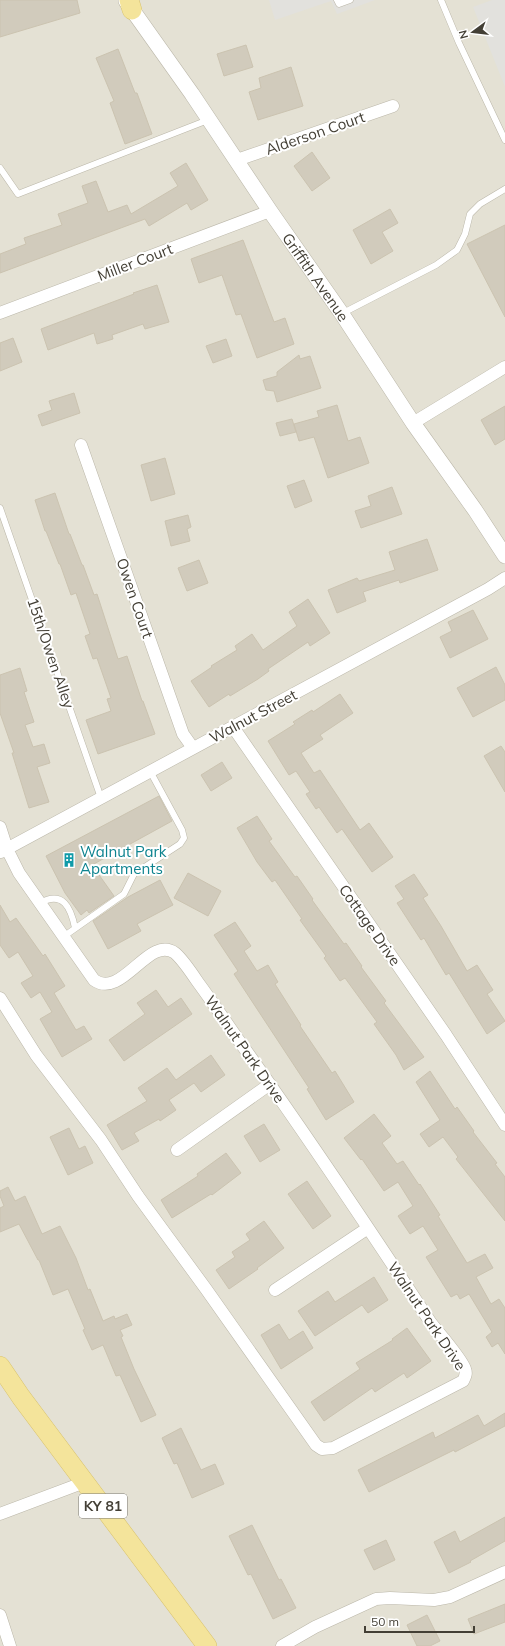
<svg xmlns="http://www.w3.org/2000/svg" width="505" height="1646" font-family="Mulish,sans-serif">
<rect width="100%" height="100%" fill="#f1efe5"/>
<path fill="#e4e1d4" d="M 0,0 L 505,0 L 505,1646 L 0,1646 Z"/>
<path fill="#e2e1dd" d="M 269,0 L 375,0 L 337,14 L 331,1 L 275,20 Z
M 492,0 L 505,0 L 505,87 L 473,7 Z"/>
<path fill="#d1cbbc" stroke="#cbc3b0" d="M 0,0 L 77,0 L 80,13 L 0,37 Z
M 246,45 L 253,67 L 224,76 L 217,54 Z
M 118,49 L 135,93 L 137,93 L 152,134 L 125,144 L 110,103 L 114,101 L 96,58 Z
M 291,67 L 303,106 L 258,120 L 249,92 L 261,88 L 259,78 Z
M 312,152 L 330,178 L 312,191 L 294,166 Z
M 186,163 L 208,200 L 191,210 L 187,203 L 149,226 L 145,219 L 0,273 L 0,254 L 26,244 L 24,238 L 62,225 L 58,214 L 88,203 L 82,186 L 96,181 L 108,212 L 127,205 L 131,214 L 178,186 L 170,173 Z
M 390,209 L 398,223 L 382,232 L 393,251 L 371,264 L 353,230 Z
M 505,225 L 505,317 L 467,244 Z
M 243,240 L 274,322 L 285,318 L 294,344 L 257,358 L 241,314 L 236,315 L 222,275 L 199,283 L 191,259 Z
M 157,285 L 169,322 L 145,329 L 143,324 L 112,335 L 113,339 L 97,344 L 94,333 L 48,350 L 41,329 L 134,294 L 133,293 Z
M 13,338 L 22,362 L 0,371 L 0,343 Z
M 226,339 L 232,356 L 213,363 L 206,346 Z
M 299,355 L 300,359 L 310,356 L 321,388 L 277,402 L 274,391 L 266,390 L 263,380 L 277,376 L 277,372 Z
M 74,393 L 80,413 L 42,426 L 38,415 L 52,410 L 49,401 Z
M 337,405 L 348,441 L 360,437 L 369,463 L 328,478 L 314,437 L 299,441 L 294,424 L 319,417 L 317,411 Z
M 505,406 L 505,439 L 495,445 L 481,420 Z
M 292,419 L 296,432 L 280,436 L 276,423 Z
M 165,458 L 175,494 L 151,501 L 141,465 Z
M 304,480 L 312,501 L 295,508 L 287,486 Z
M 392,487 L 402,514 L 361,528 L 355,511 L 371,506 L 368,496 Z
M 55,493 L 69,534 L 70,534 L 82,565 L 83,565 L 94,595 L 97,594 L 118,659 L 127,656 L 142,701 L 143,701 L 155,734 L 98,754 L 86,720 L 111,711 L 107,699 L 111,698 L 97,658 L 93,659 L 85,636 L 90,634 L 76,593 L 71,595 L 60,564 L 59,564 L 46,531 L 45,531 L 35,500 Z
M 188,515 L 191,527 L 187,529 L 190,541 L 171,546 L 165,521 Z
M 427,539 L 438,570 L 400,583 L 399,580 L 363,592 L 366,601 L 337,613 L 328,590 L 357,578 L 359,581 L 395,570 L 389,552 Z
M 199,560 L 208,583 L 187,591 L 178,568 Z
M 308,599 L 330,633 L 310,646 L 308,642 L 268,669 L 269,671 L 258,679 L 230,696 L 229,694 L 209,707 L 191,681 L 212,667 L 211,666 L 237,650 L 235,646 L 252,634 L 263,650 L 297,626 L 289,612 Z
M 473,610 L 488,639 L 450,658 L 440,637 L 452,631 L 448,622 Z
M 496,667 L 505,685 L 505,700 L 473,717 L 457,688 Z
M 20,668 L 27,691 L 24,692 L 34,722 L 25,725 L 33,747 L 44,744 L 50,763 L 37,767 L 49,802 L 29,808 L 12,753 L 14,753 L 0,713 L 0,675 Z
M 340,694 L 353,713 L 320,735 L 323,739 L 301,753 L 314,773 L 320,770 L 360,830 L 369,823 L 393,857 L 372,872 L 342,829 L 337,833 L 319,807 L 316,809 L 306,794 L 310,792 L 296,771 L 289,775 L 268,741 L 295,724 L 293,722 L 312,710 L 313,712 Z
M 501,746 L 505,752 L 505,792 L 484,756 Z
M 222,762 L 232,778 L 211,791 L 201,775 Z
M 159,796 L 172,821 L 92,865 L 114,896 L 89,913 L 87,910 L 81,915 L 65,893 L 46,856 Z
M 257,816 L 272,839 L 269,841 L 295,877 L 297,876 L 313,899 L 312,900 L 344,944 L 346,943 L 362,966 L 361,967 L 386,1001 L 384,1003 L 424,1057 L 404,1070 L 396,1055 L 374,1024 L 377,1022 L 345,978 L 340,981 L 324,958 L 326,956 L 300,920 L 302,919 L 275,880 L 272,882 L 257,862 L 237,828 Z
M 188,873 L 221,891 L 208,916 L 174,898 Z
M 414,874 L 428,895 L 423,898 L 441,926 L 467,971 L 477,965 L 493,990 L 487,994 L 505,1021 L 487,1034 L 449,973 L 446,975 L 424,938 L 421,940 L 397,903 L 404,899 L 395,886 Z
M 160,880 L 173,905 L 137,924 L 141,931 L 108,949 L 93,921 L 128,897 Z
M 0,905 L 10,922 L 16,918 L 43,956 L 45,954 L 65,986 L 54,993 L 76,1030 L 84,1026 L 92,1039 L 62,1057 L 40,1019 L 52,1012 L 40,992 L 31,998 L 21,983 L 33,976 L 18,952 L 9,958 L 0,945 Z
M 235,922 L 251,946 L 244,951 L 257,971 L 268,965 L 278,982 L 275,984 L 301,1025 L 300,1026 L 332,1073 L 335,1071 L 354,1102 L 326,1120 L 307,1089 L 309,1088 L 234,974 L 238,971 L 214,935 Z
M 156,990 L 168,1007 L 181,998 L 192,1014 L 124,1061 L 109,1040 L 145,1014 L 137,1003 Z
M 211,1055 L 225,1075 L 201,1092 L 194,1083 L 169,1100 L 176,1110 L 160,1121 L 159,1119 L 134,1133 L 139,1141 L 122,1150 L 107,1125 L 147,1101 L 138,1088 L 167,1068 L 176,1080 Z
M 430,1071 L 455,1109 L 457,1107 L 474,1131 L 473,1132 L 497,1163 L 495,1164 L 505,1177 L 505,1221 L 456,1159 L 458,1157 L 443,1137 L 429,1147 L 420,1134 L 440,1120 L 416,1082 Z
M 374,1114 L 391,1136 L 382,1143 L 397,1164 L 403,1161 L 419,1185 L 420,1184 L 440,1215 L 438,1216 L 467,1263 L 485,1254 L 493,1268 L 476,1277 L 491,1304 L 499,1299 L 505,1308 L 505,1354 L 498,1343 L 492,1347 L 486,1337 L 492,1332 L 469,1294 L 460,1299 L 457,1294 L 451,1297 L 426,1257 L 438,1250 L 423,1226 L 410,1234 L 398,1216 L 413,1206 L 398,1182 L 384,1191 L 362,1159 L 361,1160 L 344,1138 Z
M 264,1124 L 280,1150 L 260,1162 L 244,1136 Z
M 69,1128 L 79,1149 L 85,1146 L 93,1163 L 68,1175 L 50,1137 Z
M 226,1153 L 241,1173 L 212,1195 L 211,1194 L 172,1218 L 161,1200 L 198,1176 L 197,1174 Z
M 307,1181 L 331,1216 L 313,1229 L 288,1194 Z
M 8,1187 L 15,1201 L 25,1196 L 42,1234 L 60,1226 L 76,1258 L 88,1290 L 90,1289 L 103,1321 L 114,1316 L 115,1319 L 127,1314 L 132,1325 L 120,1330 L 123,1336 L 121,1337 L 134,1369 L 156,1415 L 141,1422 L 120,1375 L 116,1376 L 103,1345 L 92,1350 L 83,1330 L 85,1329 L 68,1289 L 53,1295 L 39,1260 L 38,1260 L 19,1224 L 0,1232 L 0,1208 L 4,1206 L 0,1196 L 0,1191 Z
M 264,1221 L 284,1248 L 257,1268 L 258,1269 L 229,1289 L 216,1270 L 235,1257 L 232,1252 L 250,1240 L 246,1234 Z
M 374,1277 L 388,1300 L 368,1313 L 362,1305 L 315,1336 L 298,1311 L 328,1291 L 335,1302 Z
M 279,1324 L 289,1340 L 303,1331 L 313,1348 L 281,1369 L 261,1335 Z
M 407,1328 L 431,1361 L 407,1378 L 404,1373 L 375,1392 L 372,1388 L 324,1421 L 311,1402 L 360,1369 L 356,1363 L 393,1340 L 392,1339 Z
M 505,1413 L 505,1426 L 455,1452 L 454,1450 L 369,1492 L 358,1470 L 433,1432 L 435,1438 L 478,1415 L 484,1426 Z
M 181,1428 L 201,1470 L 215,1464 L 224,1484 L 192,1498 L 177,1463 L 174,1464 L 162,1438 Z
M 505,1517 L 505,1541 L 470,1561 L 471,1562 L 449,1573 L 434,1542 L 455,1531 L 460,1542 Z
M 252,1525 L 279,1580 L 281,1579 L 296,1608 L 273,1619 L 251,1574 L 248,1575 L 229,1536 Z
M 386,1540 L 395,1560 L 374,1570 L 364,1550 Z
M 505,1604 L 505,1622 L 474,1634 L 468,1619 Z
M 427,1615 L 440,1641 L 430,1646 L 417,1646 L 407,1625 Z"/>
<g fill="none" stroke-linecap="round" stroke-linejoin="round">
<defs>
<path id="service" d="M 337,0 L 339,4 L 350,0
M 441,0 L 459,43 L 505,140
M 0,168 L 18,194 L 208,120
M 343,313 L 436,265 L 457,250 L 465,234 L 470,214 L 480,204 L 505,189
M 0,508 L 101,798
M 40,903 C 63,890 71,908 75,928
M 63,937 L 124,894 L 134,874 L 180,844 L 184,838 L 182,830 L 150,771"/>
<path id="minor" d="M 237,160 L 393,106
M 0,313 L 270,211
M 413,423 L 505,367
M 81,445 L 183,734 L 193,748
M 233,727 L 446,1035 L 505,1125
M 0,827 L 7,849 L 19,873 L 94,980 C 122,1000 149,934 175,953 C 183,960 191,972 197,981 C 211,1000 224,1019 237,1038 C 304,1131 368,1227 431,1323 C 438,1332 463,1360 465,1369 C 467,1374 465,1377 463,1381 L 333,1448 L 322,1449 L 316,1445 L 206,1289 L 138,1196 L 101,1140 L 36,1055 L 0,998
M 1,852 L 488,589 L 505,578
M 177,1150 L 270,1084
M 275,1290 L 368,1228
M 0,1514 L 85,1482
M 0,1615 L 10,1646
M 282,1646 L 315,1627 L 376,1599 L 390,1598 L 434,1600 L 450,1597 L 505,1572"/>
<g id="tertiary">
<path id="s1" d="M 126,1 L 192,94 L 270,211 L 342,314 L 413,423 L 475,510 L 505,556"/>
</g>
<path id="primary" d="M 129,0 L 132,10
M 0,1366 L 21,1397 L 207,1646"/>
</defs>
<use href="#service" stroke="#bbb7a9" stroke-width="7"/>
<use href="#minor" stroke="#bbb7a9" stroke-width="13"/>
<use href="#tertiary" stroke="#bbb7a9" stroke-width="16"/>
<use href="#primary" stroke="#d8c26d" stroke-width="20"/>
<use href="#service" stroke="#fff" stroke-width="6"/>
<use href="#minor" stroke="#fff" stroke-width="12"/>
<use href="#tertiary" stroke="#fff" stroke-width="15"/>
<use href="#primary" stroke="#f4e49b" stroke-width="19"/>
</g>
<defs>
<symbol id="building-bare" viewBox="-9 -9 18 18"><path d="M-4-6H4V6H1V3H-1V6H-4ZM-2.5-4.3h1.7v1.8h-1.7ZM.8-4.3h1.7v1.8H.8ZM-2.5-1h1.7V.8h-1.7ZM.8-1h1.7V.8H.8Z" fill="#0f9aa8" stroke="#fff" stroke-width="2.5" paint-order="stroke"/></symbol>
</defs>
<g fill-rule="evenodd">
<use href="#building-bare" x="59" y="850" width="20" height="20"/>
</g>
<g text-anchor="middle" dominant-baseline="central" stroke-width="4" stroke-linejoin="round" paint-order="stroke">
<rect fill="#fff" stroke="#7b7972" stroke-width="1" x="79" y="1494" width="48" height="24" rx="3"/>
<g font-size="14" font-weight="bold" fill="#433f35">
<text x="103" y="1506">KY 81</text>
</g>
<g font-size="15" fill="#433f35" stroke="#fff">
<text transform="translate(315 133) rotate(-19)">Alderson Court</text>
<text transform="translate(135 262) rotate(-21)">Miller Court</text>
<text stroke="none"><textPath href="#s1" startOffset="335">Griffith Avenue</textPath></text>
<text transform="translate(135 598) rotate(71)">Owen Court</text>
<text transform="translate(51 653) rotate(71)">15th/Owen Alley</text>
<text transform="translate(253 716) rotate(-28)">Walnut Street</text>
<text transform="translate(370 925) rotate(55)">Cottage Drive</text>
<text transform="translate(245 1049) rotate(55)">Walnut Park Drive</text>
<text transform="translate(427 1316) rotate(56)">Walnut Park Drive</text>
</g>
<g font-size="15" fill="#0d838f" stroke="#fff" text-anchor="start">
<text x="80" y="851">Walnut Park<tspan x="80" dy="17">Apartments</tspan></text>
</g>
</g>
<g transform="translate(473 32) rotate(255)" stroke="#ffffff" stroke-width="3" paint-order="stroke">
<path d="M0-3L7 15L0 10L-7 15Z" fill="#433f35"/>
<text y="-6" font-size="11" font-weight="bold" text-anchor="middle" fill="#433f35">N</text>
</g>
<path d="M365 1626v6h109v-6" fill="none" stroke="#433f35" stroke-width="2"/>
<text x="371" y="1626" font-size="12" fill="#433f35" stroke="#ffffff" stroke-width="3" paint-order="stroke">50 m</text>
</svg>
